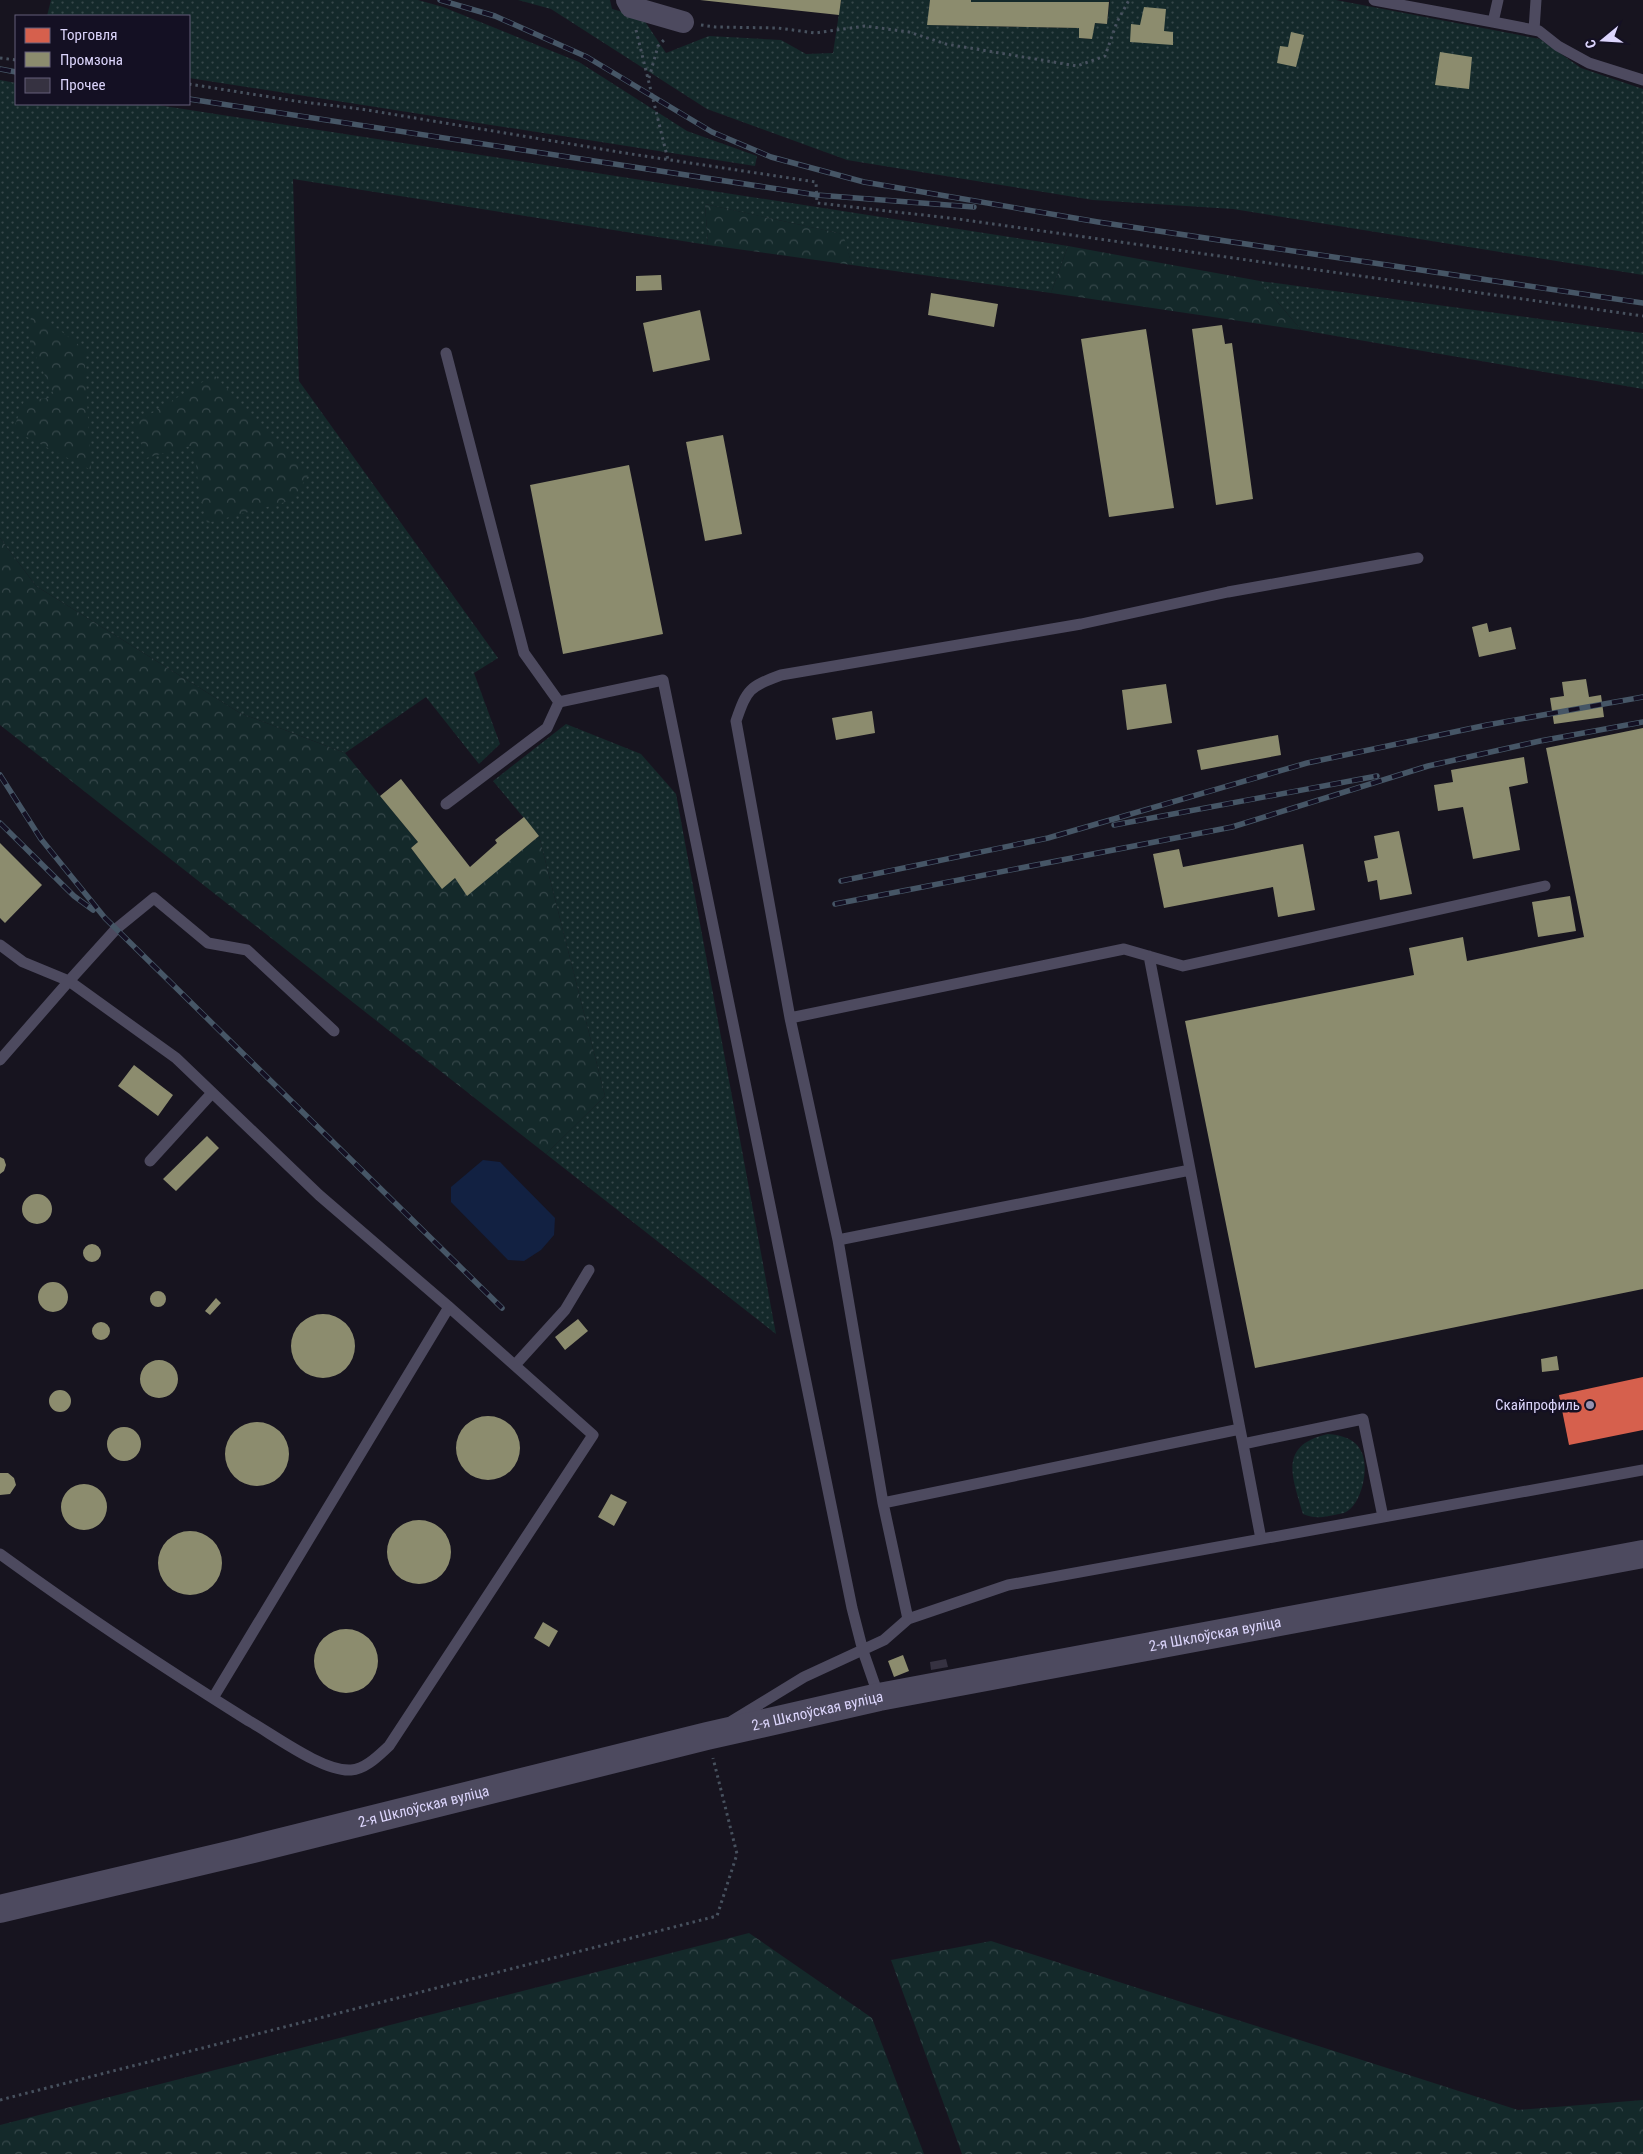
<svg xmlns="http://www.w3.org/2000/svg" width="1643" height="2154" font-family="'Roboto Condensed',sans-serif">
<defs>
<pattern id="green-dots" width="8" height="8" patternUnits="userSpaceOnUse" patternTransform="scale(1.25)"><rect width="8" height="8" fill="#14292a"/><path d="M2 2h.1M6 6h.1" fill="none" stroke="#36474a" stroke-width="1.8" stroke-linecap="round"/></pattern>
<pattern id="forest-crowns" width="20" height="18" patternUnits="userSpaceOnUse" patternTransform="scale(1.25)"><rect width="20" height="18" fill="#14292a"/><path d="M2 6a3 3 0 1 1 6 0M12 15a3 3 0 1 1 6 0" fill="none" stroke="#36474a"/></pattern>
</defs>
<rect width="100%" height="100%" fill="#17141f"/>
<path fill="url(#green-dots)" d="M 51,0 L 418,0 L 443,7 L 579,62 L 687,131 L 757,156 L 755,166 L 189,78 L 189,16 L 47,16 Z
M 518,0 L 610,0 L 612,9 L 642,17 L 666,53 L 709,36 L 781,40 L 806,54 L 833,53 L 841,0 L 930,0 L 928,25 L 1079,28 L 1079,38 L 1091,39 L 1095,23 L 1107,24 L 1110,0 L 1336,0 L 1540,39 L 1581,68 L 1643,89 L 1643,275 L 1233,209 L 1093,200 L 847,160 L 707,109 L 551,9 Z
M 0,80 L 16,83 L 16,104 L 151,104 L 1068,246 L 1051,293 L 852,265 L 842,234 L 705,204 L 708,245 L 293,179 L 299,381 L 498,658 L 474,673 L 500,744 L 479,764 L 426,697 L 345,753 L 240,713 L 36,586 L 0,538 Z
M 1260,281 L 1643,333 L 1643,389 L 1301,330 Z
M 566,724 L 641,754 L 676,794 L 776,1334 L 546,1154 L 605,1096 L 539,836 L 493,781 Z
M 1328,1434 C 1340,1435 1355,1438 1361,1451 C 1370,1466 1362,1506 1344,1513 C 1339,1514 1334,1515 1329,1516 C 1318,1518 1313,1518 1303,1514 C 1292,1477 1278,1445 1328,1434 Z"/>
<path fill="url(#forest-crowns)" d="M 971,0 L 1109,0 L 1109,2 L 971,2 Z
M 705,204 L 843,234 L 852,265 L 708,245 Z
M 1068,246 L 1260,281 L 1301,330 L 1051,293 Z
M 31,308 L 84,349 L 91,470 L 13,430 L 24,401 L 55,397 L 30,344 Z
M 214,375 L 308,475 L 293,500 L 207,523 L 198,483 L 194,445 L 146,458 L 134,424 Z
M 0,538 L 36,586 L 240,713 L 345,753 L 418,842 L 411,848 L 442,888 L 455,878 L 467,895 L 539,836 L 605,1096 L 546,1154 L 0,725 Z
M 749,1933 L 872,2018 L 924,2154 L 0,2154 L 0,2125 Z
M 991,1941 L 1518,2110 L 1643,2100 L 1643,2154 L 962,2154 L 891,1960 Z"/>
<path fill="#122142" d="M 483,1160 L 500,1162 L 555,1218 L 554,1235 L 541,1250 L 524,1261 L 508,1260 L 451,1202 L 451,1187 Z"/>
<path fill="#d6604d" d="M 1643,1377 L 1643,1430 L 1569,1445 L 1559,1395 Z"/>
<path fill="#8c8c6e" d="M 700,0 L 841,0 L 839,15 Z
M 930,0 L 971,0 L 971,2 L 1109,2 L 1107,24 L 1095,23 L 1092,39 L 1079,38 L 1079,28 L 927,25 Z
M 1144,7 L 1166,9 L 1164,31 L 1173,32 L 1173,45 L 1130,42 L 1131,24 L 1140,25 Z
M 1291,32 L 1304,35 L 1296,67 L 1277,63 L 1280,46 L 1288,47 Z
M 1440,52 L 1472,57 L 1469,89 L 1435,85 Z
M 661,275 L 662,290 L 636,291 L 636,276 Z
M 931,293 L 998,304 L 994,327 L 928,315 Z
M 700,310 L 710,360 L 653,372 L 643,323 Z
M 1222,325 L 1225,344 L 1232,343 L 1253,499 L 1216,505 L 1192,329 Z
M 1146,329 L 1174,508 L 1109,517 L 1081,339 Z
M 723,435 L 742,534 L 705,541 L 686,442 Z
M 629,465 L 663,634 L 563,654 L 530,485 Z
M 1487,623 L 1489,632 L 1511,627 L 1516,649 L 1479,657 L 1472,627 Z
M 1586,679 L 1589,697 L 1601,695 L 1604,717 L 1554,724 L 1550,698 L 1564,696 L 1562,682 Z
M 1166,684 L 1172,723 L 1127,730 L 1122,690 Z
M 872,711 L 875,733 L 836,740 L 832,718 Z
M 1643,728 L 1643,1289 L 1255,1368 L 1185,1021 L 1414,975 L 1409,948 L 1463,937 L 1467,961 L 1584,937 L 1546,748 Z
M 1278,735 L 1281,755 L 1201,770 L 1197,750 Z
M 1524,757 L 1528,783 L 1509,787 L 1520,850 L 1473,859 L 1463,807 L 1438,811 L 1434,785 L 1453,782 L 1451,770 Z
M 401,779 L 470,867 L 497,843 L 495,840 L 524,817 L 539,836 L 467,896 L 455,878 L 442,889 L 411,848 L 418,842 L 380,796 Z
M 1399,831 L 1412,894 L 1380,900 L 1377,880 L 1368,882 L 1364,861 L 1378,858 L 1374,836 Z
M 0,843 L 42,885 L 5,923 L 0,918 Z
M 1303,844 L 1315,910 L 1278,917 L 1273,887 L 1164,908 L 1153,854 L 1179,849 L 1183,867 Z
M 1570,896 L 1576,931 L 1538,937 L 1532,902 Z
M 134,1065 L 173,1095 L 158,1116 L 118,1086 Z
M 207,1136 L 219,1148 L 176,1191 L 163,1179 Z
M 0,1157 L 4,1159 L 6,1165 L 4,1171 L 0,1174 Z
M22 1209a15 15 0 1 1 30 0a15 15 0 1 1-30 0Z
M83 1253a9 9 0 1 1 18 0a9 9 0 1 1-18 0Z
M38 1297a15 15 0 1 1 30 0a15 15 0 1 1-30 0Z
M150 1299a8 8 0 1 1 16 0a8 8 0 1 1-16 0Z
M 216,1298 L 221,1303 L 210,1315 L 205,1311 Z
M291 1346a32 32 0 1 1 64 0a32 32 0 1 1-64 0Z
M 578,1319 L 588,1331 L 565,1350 L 555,1337 Z
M92 1331a9 9 0 1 1 18 0a9 9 0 1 1-18 0Z
M 1557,1356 L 1559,1370 L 1542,1372 L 1541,1359 Z
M140 1379a19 19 0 1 1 38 0a19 19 0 1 1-38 0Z
M49 1401a11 11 0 1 1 22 0a11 11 0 1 1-22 0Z
M456 1448a32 32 0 1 1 64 0a32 32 0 1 1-64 0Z
M225 1454a32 32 0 1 1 64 0a32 32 0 1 1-64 0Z
M107 1444a17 17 0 1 1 34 0a17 17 0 1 1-34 0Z
M 0,1473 L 8,1473 L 14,1478 L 16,1485 L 10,1494 L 0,1495 Z
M61 1507a23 23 0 1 1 46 0a23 23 0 1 1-46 0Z
M 611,1494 L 627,1502 L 614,1526 L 598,1517 Z
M387 1552a32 32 0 1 1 64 0a32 32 0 1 1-64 0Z
M158 1563a32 32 0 1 1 64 0a32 32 0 1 1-64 0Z
M 543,1622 L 558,1631 L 549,1647 L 534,1638 Z
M314 1661a32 32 0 1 1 64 0a32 32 0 1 1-64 0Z
M 903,1655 L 909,1671 L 894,1677 L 888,1661 Z"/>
<path fill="#363241" d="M 946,1659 L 948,1667 L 931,1670 L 930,1662 Z"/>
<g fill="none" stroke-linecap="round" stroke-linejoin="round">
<path stroke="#47515e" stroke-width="3" stroke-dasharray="2.5 4" stroke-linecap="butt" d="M 701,25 L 715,27 L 778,28 L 815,33 L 865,26 L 909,32 L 946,44 L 1077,66 L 1105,56 L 1117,22 L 1129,0
M 636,30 L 668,160
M 0,58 L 16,60
M 649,78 L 658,46 L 666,38
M 189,84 L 295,101 L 361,109 L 631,154 L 816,182 L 817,203 L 958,219 L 1643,316
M 0,2100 L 717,1916 L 737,1854 L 713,1758"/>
<path stroke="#4d4a5f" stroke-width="11" d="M 1374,0 L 1493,22
M 1498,0 L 1493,22 L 1539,31 L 1558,46 L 1589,63 L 1643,80
M 1534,30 L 1536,0
M 446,353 L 524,653 L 559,702 L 663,680 L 852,1608 L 863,1651 L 879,1697
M 446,804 L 547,728 L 559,702
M 0,945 L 23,962 L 69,981 L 116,929 L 154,898 L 208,943 L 247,950 L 334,1031
M 1149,956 L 1240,1429
M 790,1018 L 1124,949 L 1183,966 L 1545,886
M 0,1060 L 69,981 L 176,1058 L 319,1195 L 449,1307 L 593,1435 L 389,1746 C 379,1755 366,1769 351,1770 C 323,1772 274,1735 249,1721 C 164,1668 81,1613 0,1554
M 150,1161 L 212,1093
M 838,1240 L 1190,1170
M 515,1365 L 565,1310 L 589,1270
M 883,1503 L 1240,1429 L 1243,1444
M 1261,1539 L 1243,1444 L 1363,1419 L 1383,1517
M 908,1619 L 1008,1585 L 1643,1470
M 213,1698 L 449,1307
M 732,1721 L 804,1677 L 884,1640 L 908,1619 L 883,1503 L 838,1240 L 790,1018 L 736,721 C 747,689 749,687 781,675 L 1081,624 L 1228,592 L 1418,558"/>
<path stroke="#4d4a5f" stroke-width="22" d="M 627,0 L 631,7 L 683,22"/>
<path stroke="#4d4a5f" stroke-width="28" id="s1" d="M 0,1909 L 241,1852 L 707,1736 L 879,1697 L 1643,1554"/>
<defs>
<path id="rail" d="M 440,0 L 495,16 L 587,57 L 712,132 L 771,157 L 864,182 L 1098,222 L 1643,303
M 0,69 L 16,72
M 189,99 L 817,195 L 974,207
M 0,775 L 41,839 L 105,918 L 502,1308
M 0,823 L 74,896 L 93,910
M 1114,825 L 1377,776
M 841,881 L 1048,838 L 1307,763 L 1487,725 L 1643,697
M 835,904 L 1232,827 L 1428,766 L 1540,741 L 1643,722"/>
</defs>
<use href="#rail" stroke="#465666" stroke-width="5.5"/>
<use href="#rail" stroke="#141023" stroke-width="4" stroke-dasharray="11" stroke-linecap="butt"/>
</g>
<circle fill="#9791af" stroke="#141023" stroke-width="2" cx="1590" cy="1405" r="5"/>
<g text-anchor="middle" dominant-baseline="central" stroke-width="5" stroke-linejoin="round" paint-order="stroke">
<g font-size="15" fill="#dcd5fc" stroke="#141023" text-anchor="end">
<text x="1580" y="1405">Скайпрофиль</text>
</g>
<g font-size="15" fill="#dcd5fc" stroke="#141023">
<text stroke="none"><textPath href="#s1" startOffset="1246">2-я Шклоўская вуліца</textPath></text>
<text stroke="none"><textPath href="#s1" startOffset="841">2-я Шклоўская вуліца</textPath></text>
<text stroke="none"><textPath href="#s1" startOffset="436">2-я Шклоўская вуліца</textPath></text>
</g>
</g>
<rect x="15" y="15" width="175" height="90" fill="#141023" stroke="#645f7a"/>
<rect x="25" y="28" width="25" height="15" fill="#d6604d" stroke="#645f7a"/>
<text x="60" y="40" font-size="15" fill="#dcd5fc">Торговля</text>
<rect x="25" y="52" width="25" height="15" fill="#8c8c6e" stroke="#645f7a"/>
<text x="60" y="65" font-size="15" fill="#dcd5fc">Промзона</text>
<rect x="25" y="78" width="25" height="15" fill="#363241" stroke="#645f7a"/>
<text x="60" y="90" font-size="15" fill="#dcd5fc">Прочее</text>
<g transform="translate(1603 40) rotate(252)" stroke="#141023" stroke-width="4" paint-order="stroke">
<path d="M0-4L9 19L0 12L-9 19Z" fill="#dcd5fc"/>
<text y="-8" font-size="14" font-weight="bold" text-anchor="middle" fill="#dcd5fc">С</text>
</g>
</svg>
